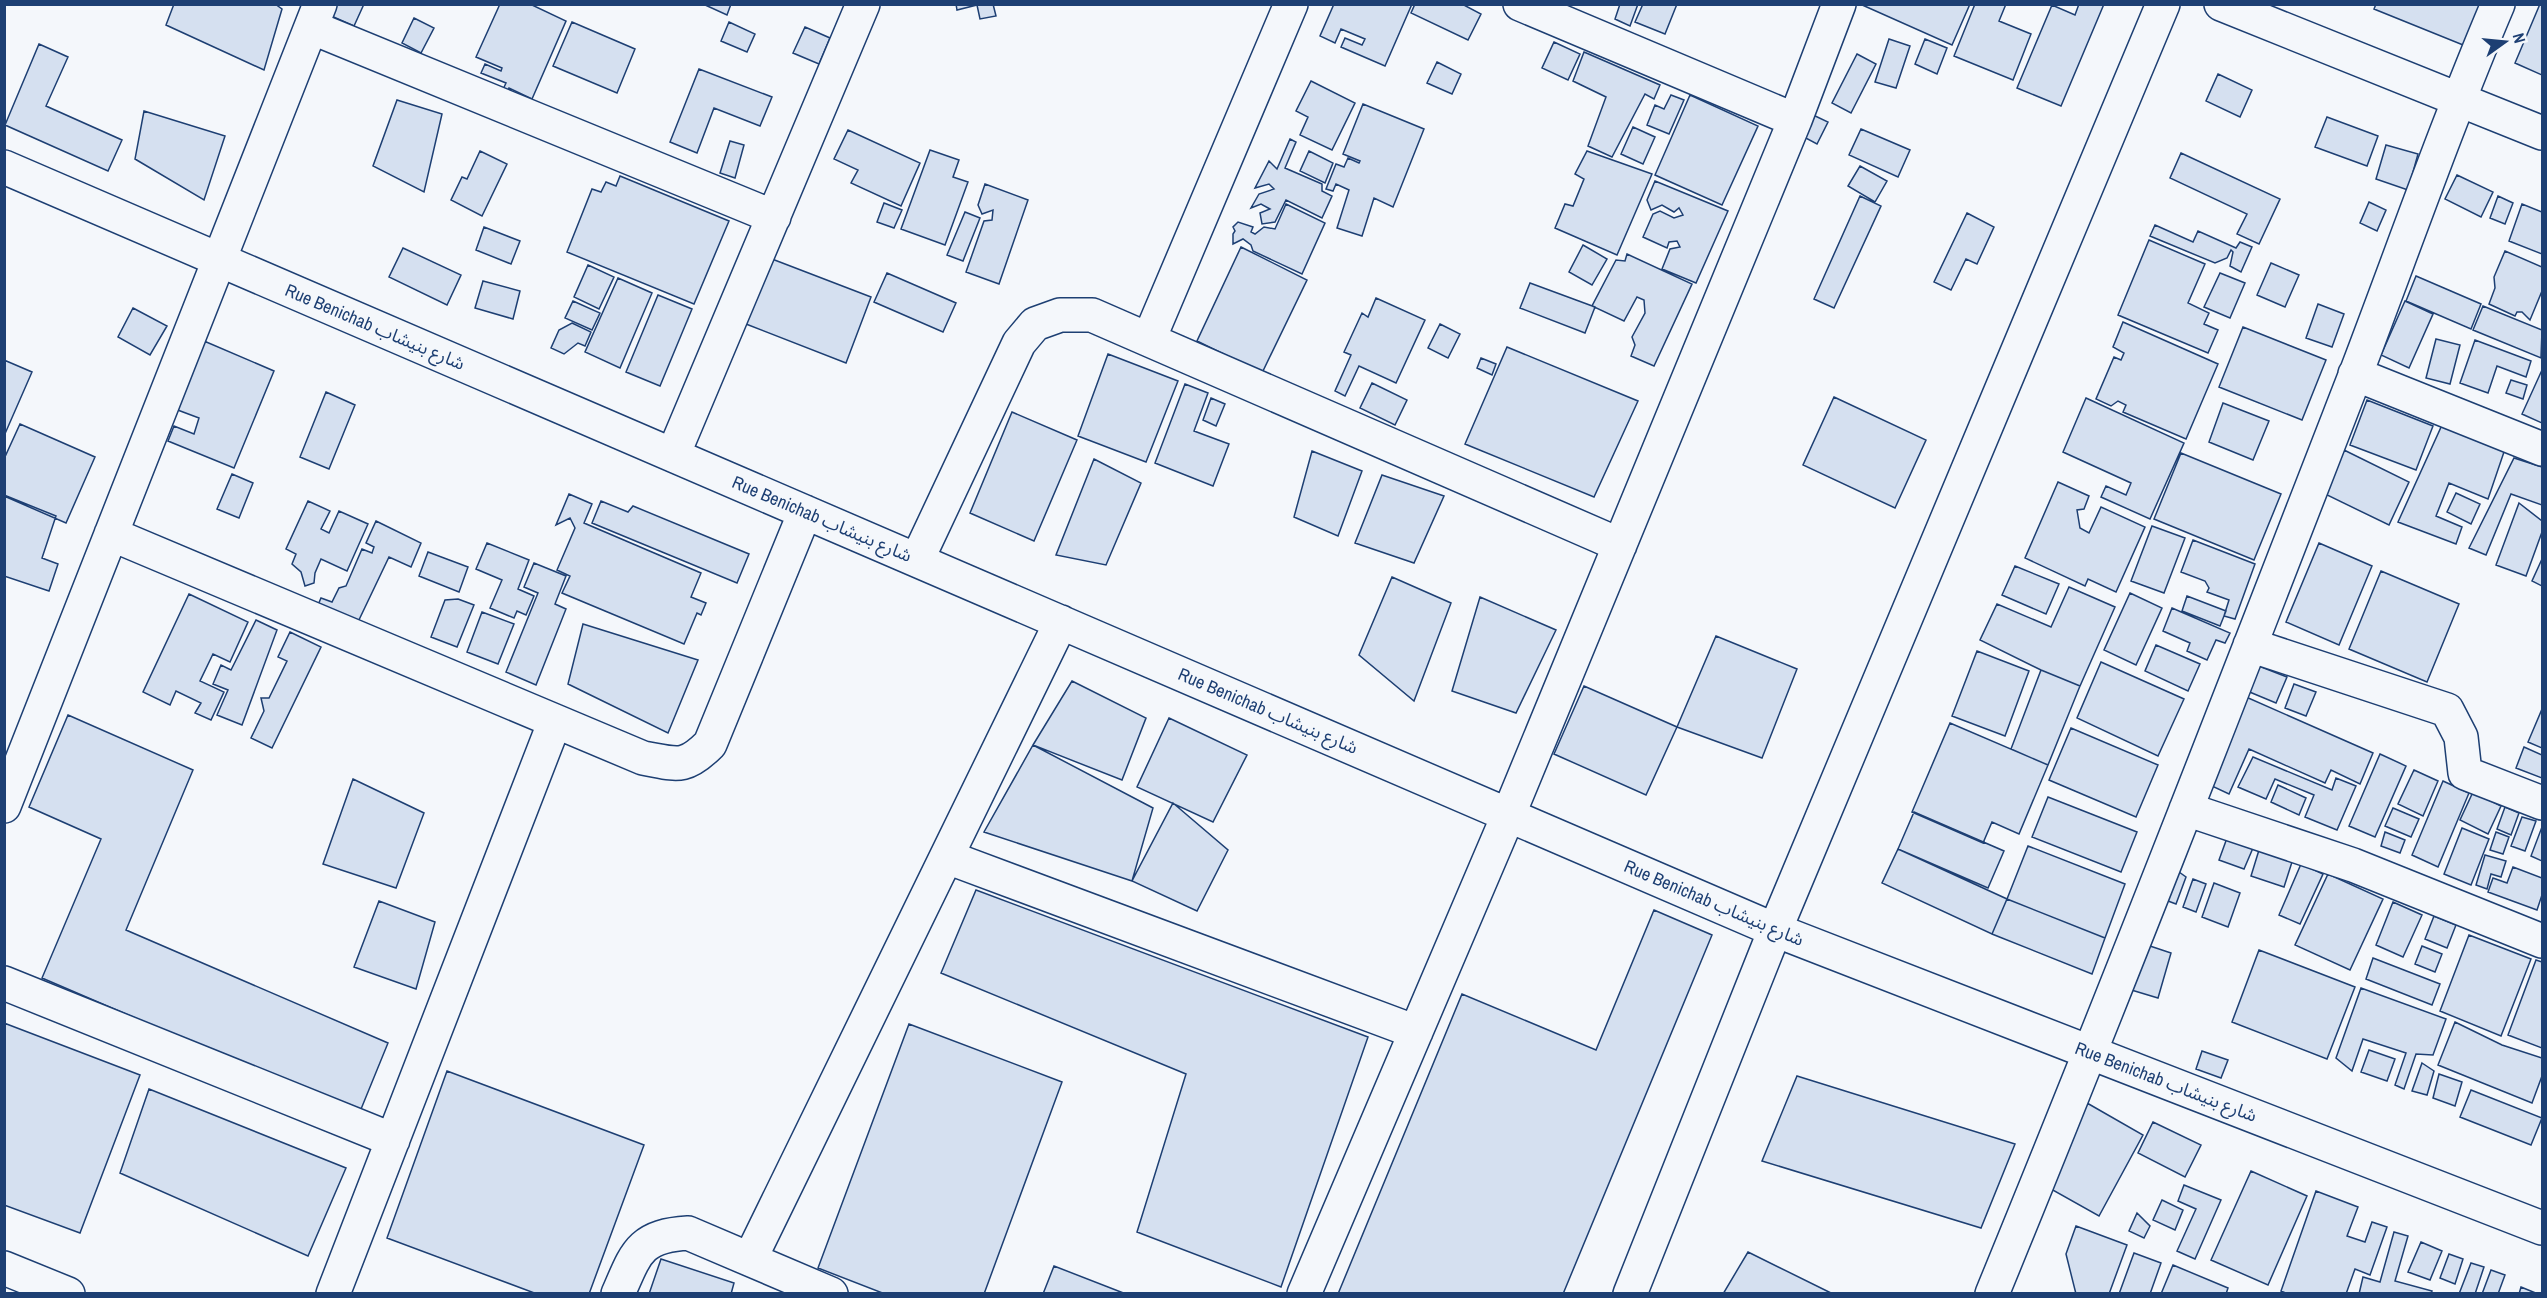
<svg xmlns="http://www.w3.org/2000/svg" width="2547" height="1298" font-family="'Archivo Narrow','Noto Sans Arabic',sans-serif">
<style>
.building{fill:#d5e0f0;stroke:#1d3f73;stroke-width:1.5}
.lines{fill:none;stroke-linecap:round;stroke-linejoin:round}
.minor-casing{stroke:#1d3f73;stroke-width:36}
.minor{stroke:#f4f7fb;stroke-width:33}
.labels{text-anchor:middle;stroke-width:4.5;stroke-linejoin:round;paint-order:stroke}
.street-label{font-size:18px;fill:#1d3f73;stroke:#f4f7fb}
</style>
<rect width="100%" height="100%" fill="#f4f7fb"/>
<path class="building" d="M 174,4 L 275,4 L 282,9 L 264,70 L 166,25 Z
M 333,4 L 364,4 L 354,26 L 329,15 Z
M 500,4 L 530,4 L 566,21 L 532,99 L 509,88 L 505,98 L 500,96 L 506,83 L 481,73 L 485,64 L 501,71 L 502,68 L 476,57 Z
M 703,4 L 731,4 L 727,15 Z
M 956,4 L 993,4 L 996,16 L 980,19 L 977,5 L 957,10 Z
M 1334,4 L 1412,4 L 1385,66 L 1341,47 L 1345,38 L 1362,45 L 1365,39 L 1341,29 L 1335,43 L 1320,36 Z
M 1415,4 L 1462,4 L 1481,14 L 1468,40 L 1411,13 Z
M 1620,4 L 1638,4 L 1630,26 L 1615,19 Z
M 1643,4 L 1677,4 L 1665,34 L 1635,22 Z
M 1860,4 L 1970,4 L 1952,45 Z
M 1975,4 L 2006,4 L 1999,21 L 2031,34 L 2013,80 L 1954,56 Z
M 2079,4 L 2104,4 L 2061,106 L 2017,88 L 2052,5 L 2075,15 Z
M 2376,4 L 2491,5 L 2473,49 L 2374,9 Z
M 2540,4 L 2542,4 L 2542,75 L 2515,63 Z
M 414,18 L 434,28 L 421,53 L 402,43 Z
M 572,22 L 635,49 L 617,93 L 553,66 Z
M 729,22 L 755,34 L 747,52 L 721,41 Z
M 805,27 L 830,38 L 819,64 L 793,53 Z
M 1889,39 L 1910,46 L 1896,88 L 1875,82 Z
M 1925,39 L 1947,48 L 1937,74 L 1915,64 Z
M 1554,42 L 1580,54 L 1568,80 L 1542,68 Z
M 39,44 L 68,57 L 46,106 L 122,140 L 108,171 L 5,125 Z
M 1584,52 L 1660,85 L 1654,99 L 1645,94 L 1612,157 L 1588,146 L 1606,97 L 1573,81 Z
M 1857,54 L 1876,64 L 1851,113 L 1832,103 Z
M 1437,62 L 1461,74 L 1452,94 L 1427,83 Z
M 699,69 L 772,97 L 760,126 L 714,108 L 697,153 L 670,142 Z
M 2218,74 L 2252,90 L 2240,117 L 2206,101 Z
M 1311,81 L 1355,103 L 1332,150 L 1300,135 L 1308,117 L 1296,111 Z
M 1671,95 L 1684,100 L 1669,134 L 1647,125 L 1655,105 L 1664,109 Z
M 1690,95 L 1758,126 L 1722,205 L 1655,175 Z
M 397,100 L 442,114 L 424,192 L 373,166 Z
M 1363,104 L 1424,129 L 1393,207 L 1374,198 L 1362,236 L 1337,228 L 1349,190 L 1336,184 L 1333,191 L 1326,189 L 1336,164 L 1344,167 L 1348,158 L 1359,163 L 1360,161 L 1343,154 Z
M 144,111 L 225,136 L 204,200 L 135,159 Z
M 1811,114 L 1828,122 L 1817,144 L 1800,135 Z
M 2327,117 L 2378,136 L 2367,166 L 2315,147 Z
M 1633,127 L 1655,137 L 1643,164 L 1621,154 Z
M 1861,129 L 1910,150 L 1898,177 L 1849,155 Z
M 848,130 L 920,163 L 901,206 L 851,183 L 858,170 L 834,159 Z
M 1290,139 L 1296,142 L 1285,168 L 1322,184 L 1322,191 L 1332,196 L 1322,218 L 1286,200 L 1275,222 L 1262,224 L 1260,213 L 1270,209 L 1261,204 L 1251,208 L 1259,194 L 1274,189 L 1269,184 L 1255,188 L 1269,161 L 1277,169 Z
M 730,141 L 744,145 L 735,178 L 720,173 Z
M 2386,145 L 2418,154 L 2408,190 L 2376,179 Z
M 930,150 L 959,160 L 953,177 L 968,182 L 945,245 L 901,229 Z
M 480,151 L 507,164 L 482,216 L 451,200 L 462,177 L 467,179 Z
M 1309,151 L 1333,163 L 1325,183 L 1300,171 Z
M 1587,151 L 1652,174 L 1617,255 L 1555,228 L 1565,204 L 1573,206 L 1584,179 L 1575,174 Z
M 2181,153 L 2280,199 L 2259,244 L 2237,234 L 2247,214 L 2170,178 Z
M 1860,166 L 1887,181 L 1875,202 L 1848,186 Z
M 2457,175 L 2493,192 L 2481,217 L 2445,199 Z
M 620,176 L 729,221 L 694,304 L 567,252 L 592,189 L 601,192 L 606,182 L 616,186 Z
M 1655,181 L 1728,211 L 1696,283 L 1662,269 L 1670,249 L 1680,247 L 1677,241 L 1669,242 L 1667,248 L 1643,237 L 1653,214 L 1660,211 L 1674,218 L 1683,215 L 1679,208 L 1674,212 L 1662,205 L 1651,210 L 1647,200 Z
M 985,184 L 1028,200 L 999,284 L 966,272 L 984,221 L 992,220 L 993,210 L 982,214 L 978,205 Z
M 1860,196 L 1881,206 L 1834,308 L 1814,299 Z
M 2498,196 L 2513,203 L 2505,224 L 2490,218 Z
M 2369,202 L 2386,210 L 2377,231 L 2360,223 Z
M 884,203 L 902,210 L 894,228 L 877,222 Z
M 1286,204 L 1325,223 L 1302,274 L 1253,251 L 1251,245 L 1243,239 L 1233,244 L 1233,234 L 1235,231 L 1233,227 L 1238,222 L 1253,227 L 1251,232 L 1255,234 L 1264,227 L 1275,229 Z
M 2522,204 L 2542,212 L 2542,254 L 2509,241 Z
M 965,212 L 980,218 L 963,261 L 947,255 Z
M 1967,213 L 1994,227 L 1977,264 L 1966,259 L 1951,290 L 1934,282 Z
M 2155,225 L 2193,242 L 2198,231 L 2236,248 L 2240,242 L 2252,247 L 2241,272 L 2230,266 L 2233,252 L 2231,250 L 2227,258 L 2215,263 L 2150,236 Z
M 484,227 L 520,241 L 511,264 L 476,250 Z
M 2149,240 L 2205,264 L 2188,303 L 2209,313 L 2204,324 L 2218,330 L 2208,353 L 2118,315 Z
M 1583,245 L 1607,259 L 1592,285 L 1569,272 Z
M 1241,247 L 1307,280 L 1262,373 L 1197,341 Z
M 403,248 L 461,275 L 447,305 L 389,277 Z
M 2505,251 L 2542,267 L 2542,291 L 2530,320 L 2522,312 L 2517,312 L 2515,316 L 2489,304 L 2495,288 L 2494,277 Z
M 1627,254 L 1692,284 L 1654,366 L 1631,356 L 1635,345 L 1632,337 L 1645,313 L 1644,300 L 1637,297 L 1624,321 L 1592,306 L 1616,260 L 1625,261 Z
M 772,259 L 871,297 L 846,363 L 746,324 Z
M 2271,263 L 2299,275 L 2285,307 L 2257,295 Z
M 588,265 L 614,277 L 599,309 L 574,297 Z
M 887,273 L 956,303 L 943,332 L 874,302 Z
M 2220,273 L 2245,283 L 2230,318 L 2204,307 Z
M 2416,276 L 2481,304 L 2471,329 L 2406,301 Z
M 618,278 L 652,293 L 620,368 L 585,352 Z
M 483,281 L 520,291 L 513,319 L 475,308 Z
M 1530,283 L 1595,307 L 1585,333 L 1520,308 Z
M 658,295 L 692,309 L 660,386 L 626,372 Z
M 1376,298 L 1425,320 L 1396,383 L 1359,366 L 1345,396 L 1335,391 L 1351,355 L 1344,352 L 1362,313 L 1368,317 Z
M 573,301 L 600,313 L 592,330 L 565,318 Z
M 2405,301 L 2433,314 L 2409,368 L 2381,355 Z
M 2318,304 L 2344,314 L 2332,347 L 2306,338 Z
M 2483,306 L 2542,330 L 2541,358 L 2473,330 Z
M 133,308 L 167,326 L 150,355 L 118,337 Z
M 2123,322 L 2218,364 L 2186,439 L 2123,412 L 2126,405 L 2118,401 L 2111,406 L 2096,399 L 2114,357 L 2121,360 L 2124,353 L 2113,347 Z
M 572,323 L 591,332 L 585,346 L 578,343 L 564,354 L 551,348 L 559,330 Z
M 1440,324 L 1460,334 L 1448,358 L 1428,348 Z
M 2243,327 L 2326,360 L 2302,420 L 2219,387 Z
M 2436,339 L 2460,345 L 2450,384 L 2426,378 Z
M 2475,340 L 2531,361 L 2526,377 L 2497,366 L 2488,393 L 2460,383 Z
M 204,341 L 274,371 L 234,468 L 168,441 L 174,426 L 194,434 L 199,418 L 175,409 Z
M 1507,347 L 1638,401 L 1594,497 L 1465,444 Z
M 1108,354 L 1178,381 L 1146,462 L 1078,436 Z
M 1481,358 L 1496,364 L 1492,375 L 1477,368 Z
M 4,360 L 32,372 L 4,436 Z
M 2542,370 L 2542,423 L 2522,414 Z
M 2511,380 L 2527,385 L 2523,399 L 2506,393 Z
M 1372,383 L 1407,400 L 1395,425 L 1360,408 Z
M 1185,384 L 1208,393 L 1194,431 L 1229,444 L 1213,486 L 1155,463 Z
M 326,392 L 355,405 L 329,469 L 300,457 Z
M 1834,397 L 1926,440 L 1895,508 L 1803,465 Z
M 1211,398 L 1225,404 L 1216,426 L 1203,420 Z
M 2086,398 L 2184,443 L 2150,519 L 2101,497 L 2106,486 L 2126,495 L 2131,483 L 2063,452 Z
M 2367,400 L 2433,426 L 2416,470 L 2350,445 Z
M 2223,403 L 2269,421 L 2253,460 L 2209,442 Z
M 1012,412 L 1077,440 L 1034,541 L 970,513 Z
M 20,424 L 95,457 L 66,523 L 4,496 L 4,459 Z
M 2442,425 L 2505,449 L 2488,499 L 2449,483 L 2436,516 L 2462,527 L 2456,544 L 2398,522 Z
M 2344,450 L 2409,482 L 2389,525 L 2323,493 Z
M 1312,451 L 1362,471 L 1338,536 L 1294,517 Z
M 2181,453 L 2281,494 L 2254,560 L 2154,519 Z
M 2514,458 L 2542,467 L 2542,505 L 2511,494 L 2486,555 L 2469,548 Z
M 1094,459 L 1141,483 L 1106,565 L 1056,555 Z
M 232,474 L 253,483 L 239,518 L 217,509 Z
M 1382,475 L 1444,496 L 1414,563 L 1355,543 Z
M 2058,482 L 2089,496 L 2084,509 L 2077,510 L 2080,528 L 2089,533 L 2101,507 L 2145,527 L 2116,592 L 2088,579 L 2085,586 L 2025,558 Z
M 2456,493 L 2480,504 L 2471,524 L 2447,512 Z
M 569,494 L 592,504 L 584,523 L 701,573 L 691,597 L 706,603 L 701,615 L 697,613 L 684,644 L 562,593 L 570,576 L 557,570 L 575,528 L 570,518 L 556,525 Z
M 4,495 L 56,516 L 42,558 L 58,564 L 49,591 L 4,576 Z
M 308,501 L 330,511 L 321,529 L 329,533 L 339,511 L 368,524 L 347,571 L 321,559 L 315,573 L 314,583 L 305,586 L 301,572 L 292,564 L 296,554 L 286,549 Z
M 601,501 L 628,512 L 633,506 L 749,554 L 737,583 L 592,523 Z
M 2519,503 L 2542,521 L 2542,532 L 2526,576 L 2496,565 Z
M 376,521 L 421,543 L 411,567 L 389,557 L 357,624 L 318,605 L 321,598 L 332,602 L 339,588 L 346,586 L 362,549 L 372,553 L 374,547 L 366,543 Z
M 2152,526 L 2185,538 L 2164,593 L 2131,581 Z
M 2193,540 L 2255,564 L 2235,619 L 2224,616 L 2229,600 L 2207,592 L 2209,588 L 2205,581 L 2181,572 Z
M 487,543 L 529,560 L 518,589 L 534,596 L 526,615 L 517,611 L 514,618 L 490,608 L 502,580 L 476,569 Z
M 2319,543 L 2372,566 L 2339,645 L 2286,622 Z
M 428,552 L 468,567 L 459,592 L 419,576 Z
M 2542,559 L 2542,586 L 2532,581 Z
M 534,563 L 566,576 L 555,604 L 566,609 L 536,685 L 506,672 L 538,593 L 524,587 Z
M 2015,566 L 2059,584 L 2046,614 L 2002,595 Z
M 2381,571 L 2459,604 L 2427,682 L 2349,649 Z
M 1392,577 L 1451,603 L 1414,701 L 1359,655 Z
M 2069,587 L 2115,607 L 2080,686 L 2041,670 L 1980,640 L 1997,604 L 2051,627 Z
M 2130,593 L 2162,608 L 2136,665 L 2104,650 Z
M 189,594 L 248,622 L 230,662 L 213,654 L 200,681 L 224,692 L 211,720 L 195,713 L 201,703 L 176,691 L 170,705 L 143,692 Z
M 2187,596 L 2226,611 L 2220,626 L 2182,611 Z
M 1480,597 L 1556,630 L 1516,713 L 1452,691 Z
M 458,599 L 474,605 L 457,647 L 431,637 L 445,600 Z
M 2172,608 L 2230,633 L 2225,643 L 2216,640 L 2207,660 L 2187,651 L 2190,643 L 2163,631 Z
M 482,612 L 514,624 L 498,664 L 467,652 Z
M 256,620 L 277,630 L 242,725 L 217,715 L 228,690 L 213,684 L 221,665 L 231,670 Z
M 583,624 L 698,660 L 668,733 L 568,684 Z
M 290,632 L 321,647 L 272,748 L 251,738 L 264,711 L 261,698 L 269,698 L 287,661 L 278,657 Z
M 1716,636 L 1797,669 L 1762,758 L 1677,727 Z
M 2156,645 L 2200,664 L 2188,691 L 2145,671 Z
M 1977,651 L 2029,671 L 2005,736 L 1952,716 Z
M 2101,662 L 2184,699 L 2158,756 L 2077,718 Z
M 2251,663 L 2287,677 L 2276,703 L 2240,688 Z
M 2041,670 L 2080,686 L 2048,765 L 2011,749 Z
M 1072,681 L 1146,718 L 1122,780 L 1033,745 Z
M 2294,684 L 2316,692 L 2306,716 L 2285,708 Z
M 1584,686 L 1677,727 L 1646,795 L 1554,754 Z
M 2237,693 L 2373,753 L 2360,784 L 2331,770 L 2325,783 L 2249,749 L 2229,794 L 2199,780 Z
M 2542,709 L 2542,748 L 2528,742 Z
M 68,715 L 193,770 L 126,930 L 388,1043 L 359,1114 L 42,978 L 101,839 L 29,807 Z
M 1169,718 L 1247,755 L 1213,822 L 1137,787 Z
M 1950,723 L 2048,765 L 2019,834 L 1992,822 L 1983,843 L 1912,812 Z
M 2071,728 L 2158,765 L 2136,817 L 2049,780 Z
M 1033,745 L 1153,808 L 1132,881 L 984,832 Z
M 2524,747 L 2542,755 L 2542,778 L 2516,768 Z
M 2380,754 L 2406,766 L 2375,837 L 2349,826 Z
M 2253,757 L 2332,790 L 2336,778 L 2356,786 L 2337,830 L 2305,817 L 2314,795 L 2275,779 L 2266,799 L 2238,787 Z
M 2414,770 L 2438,781 L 2423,816 L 2398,804 Z
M 353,779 L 424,813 L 396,888 L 323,864 Z
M 2443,781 L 2469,793 L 2438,867 L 2412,855 Z
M 2278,785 L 2306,798 L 2299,815 L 2271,802 Z
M 2473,792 L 2501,806 L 2488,834 L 2460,820 Z
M 2048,797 L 2137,832 L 2121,872 L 2032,837 Z
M 1173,803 L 1228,850 L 1197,911 L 1132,881 Z
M 2505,807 L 2519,813 L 2511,835 L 2497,829 Z
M 2393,808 L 2419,819 L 2411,837 L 2385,826 Z
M 1914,812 L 2004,851 L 1988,888 L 1898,849 Z
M 2522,817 L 2536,821 L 2525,851 L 2511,846 Z
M 2542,827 L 2542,861 L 2531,856 Z
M 2462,828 L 2489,839 L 2471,885 L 2444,874 Z
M 2385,832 L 2405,840 L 2400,853 L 2381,846 Z
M 2496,832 L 2509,837 L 2503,854 L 2490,850 Z
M 2227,838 L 2253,848 L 2244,869 L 2219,860 Z
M 2028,846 L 2125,884 L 2105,938 L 2007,899 Z
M 1898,849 L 2007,899 L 1992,934 L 1882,883 Z
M 2259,850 L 2292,862 L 2284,887 L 2251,876 Z
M 2485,855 L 2506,861 L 2501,877 L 2491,874 L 2487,889 L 2476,885 Z
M 2301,864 L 2323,874 L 2300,924 L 2279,915 Z
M 2172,867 L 2186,877 L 2176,904 L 2160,898 Z
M 2513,867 L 2542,878 L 2542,895 L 2537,910 L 2488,892 L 2493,878 L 2507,883 Z
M 2328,874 L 2383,899 L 2350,970 L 2295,945 Z
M 2193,879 L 2206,884 L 2196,912 L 2183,907 Z
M 2214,883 L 2240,893 L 2228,927 L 2202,917 Z
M 976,890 L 1368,1037 L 1281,1287 L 1137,1232 L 1186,1074 L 941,973 Z
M 2007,899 L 2105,938 L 2092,974 L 1992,934 Z
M 379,901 L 435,922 L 416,989 L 354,967 Z
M 2393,902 L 2422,915 L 2403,957 L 2376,945 Z
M 1654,910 L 1712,935 L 1563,1294 L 1338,1294 L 1462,994 L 1596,1050 Z
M 2434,916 L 2456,925 L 2447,948 L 2425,939 Z
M 2469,935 L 2531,959 L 2501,1036 L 2440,1011 Z
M 2141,943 L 2171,953 L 2158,998 L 2128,989 Z
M 2422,946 L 2442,954 L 2435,972 L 2415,964 Z
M 2259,950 L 2355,987 L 2327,1059 L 2232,1022 Z
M 2373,958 L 2440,984 L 2432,1005 L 2366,979 Z
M 2536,960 L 2542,962 L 2542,1048 L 2508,1035 Z
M 2361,988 L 2446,1019 L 2433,1055 L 2416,1054 L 2404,1089 L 2395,1085 L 2406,1053 L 2363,1039 L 2352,1071 L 2336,1058 Z
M 2455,1022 L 2502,1045 L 2542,1058 L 2542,1076 L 2532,1103 L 2438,1065 Z
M 4,1023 L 140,1075 L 80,1233 L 4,1205 Z
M 909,1024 L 1062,1082 L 984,1294 L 885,1294 L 818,1268 Z
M 2369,1050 L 2395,1059 L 2387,1081 L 2361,1072 Z
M 2202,1051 L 2228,1060 L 2221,1078 L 2196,1069 Z
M 2422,1063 L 2434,1071 L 2427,1095 L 2412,1091 Z
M 447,1071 L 644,1145 L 589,1294 L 537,1294 L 387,1238 Z
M 2439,1074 L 2462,1082 L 2455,1106 L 2433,1098 Z
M 1797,1076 L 2015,1144 L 1981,1228 L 1762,1161 Z
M 149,1089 L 346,1168 L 308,1256 L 120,1173 Z
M 2471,1090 L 2542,1118 L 2531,1145 L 2460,1117 Z
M 2087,1103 L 2143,1135 L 2099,1216 L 2042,1184 Z
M 2153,1122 L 2201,1145 L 2185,1177 L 2138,1153 Z
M 2251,1171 L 2307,1196 L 2268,1285 L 2211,1260 Z
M 2184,1185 L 2221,1200 L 2195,1259 L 2177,1251 L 2196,1209 L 2178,1201 Z
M 2316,1191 L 2358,1207 L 2347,1236 L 2365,1242 L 2372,1222 L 2387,1227 L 2370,1275 L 2355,1269 L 2346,1294 L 2288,1294 L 2281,1291 Z
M 2162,1200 L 2183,1210 L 2175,1230 L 2153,1220 Z
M 2137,1213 L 2150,1226 L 2144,1238 L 2129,1231 Z
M 2076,1226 L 2127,1245 L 2109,1294 L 2076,1294 L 2066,1254 Z
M 2394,1232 L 2408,1236 L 2395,1281 L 2432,1291 L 2431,1294 L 2359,1294 L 2363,1277 L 2380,1282 Z
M 2421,1242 L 2442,1251 L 2430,1280 L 2408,1272 Z
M 1748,1252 L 1833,1294 L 1723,1294 Z
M 2134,1253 L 2161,1263 L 2150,1294 L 2119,1294 Z
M 2449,1254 L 2463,1259 L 2455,1284 L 2440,1278 Z
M 661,1259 L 734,1283 L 731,1294 L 649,1294 Z
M 2471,1263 L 2484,1267 L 2475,1294 L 2459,1294 Z
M 2173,1265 L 2228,1288 L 2226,1294 L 2161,1294 Z
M 1054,1266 L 1126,1294 L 1043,1294 Z
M 2491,1270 L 2505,1275 L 2498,1294 L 2482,1294 Z
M 2521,1287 L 2538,1294 L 2519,1294 Z"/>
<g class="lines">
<g class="minor-casing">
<path id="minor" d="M 1520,4 L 1795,120
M 2221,4 L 2542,133
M 311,27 L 774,217
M 4,167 L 1775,930 L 2542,1228
M 1149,339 L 1291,4
M 2355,374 L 2542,449
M 673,455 L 863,4
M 111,534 L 643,758 C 677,764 684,770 710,744 L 805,512
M 917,560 L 1019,343 L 1035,324 L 1060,315 L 1092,315 L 1620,545
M 2250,645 L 2447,710 L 2461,737 L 2465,773 L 2542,803
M 4,806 L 320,4
M 2186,809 L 2353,865 L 2542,941
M 947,857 L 1416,1032
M 4,983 L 393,1140
M 750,1259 L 1061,622
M 4,1268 L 68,1294
M 333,1294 L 555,721
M 618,1294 C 636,1253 639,1236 688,1233 L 831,1294
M 1304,1294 L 1508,816 L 1795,120 L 1839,4
M 1630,1294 L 1775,930 L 2163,4
M 1992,1294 C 2118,987 2238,677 2358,368 C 2404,247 2447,124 2498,4"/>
</g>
<use href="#minor" class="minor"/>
</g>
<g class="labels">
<g class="street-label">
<text transform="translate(375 327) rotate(23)" y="6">Rue Benichab شارع بنيشاب</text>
<text transform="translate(822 519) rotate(23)" y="6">Rue Benichab شارع بنيشاب</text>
<text transform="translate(1268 711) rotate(23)" y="6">Rue Benichab شارع بنيشاب</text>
<text transform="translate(1714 903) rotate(23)" y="6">Rue Benichab شارع بنيشاب</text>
<text transform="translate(2166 1082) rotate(21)" y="6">Rue Benichab شارع بنيشاب</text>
</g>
</g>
<rect width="2547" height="1298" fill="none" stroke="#1d3f73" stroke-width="12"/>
<g transform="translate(2505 42) rotate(75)" stroke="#f4f7fb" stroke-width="4.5" paint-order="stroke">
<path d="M0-4.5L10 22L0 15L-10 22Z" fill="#1d3f73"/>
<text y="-9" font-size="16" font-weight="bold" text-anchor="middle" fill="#1d3f73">N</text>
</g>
</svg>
